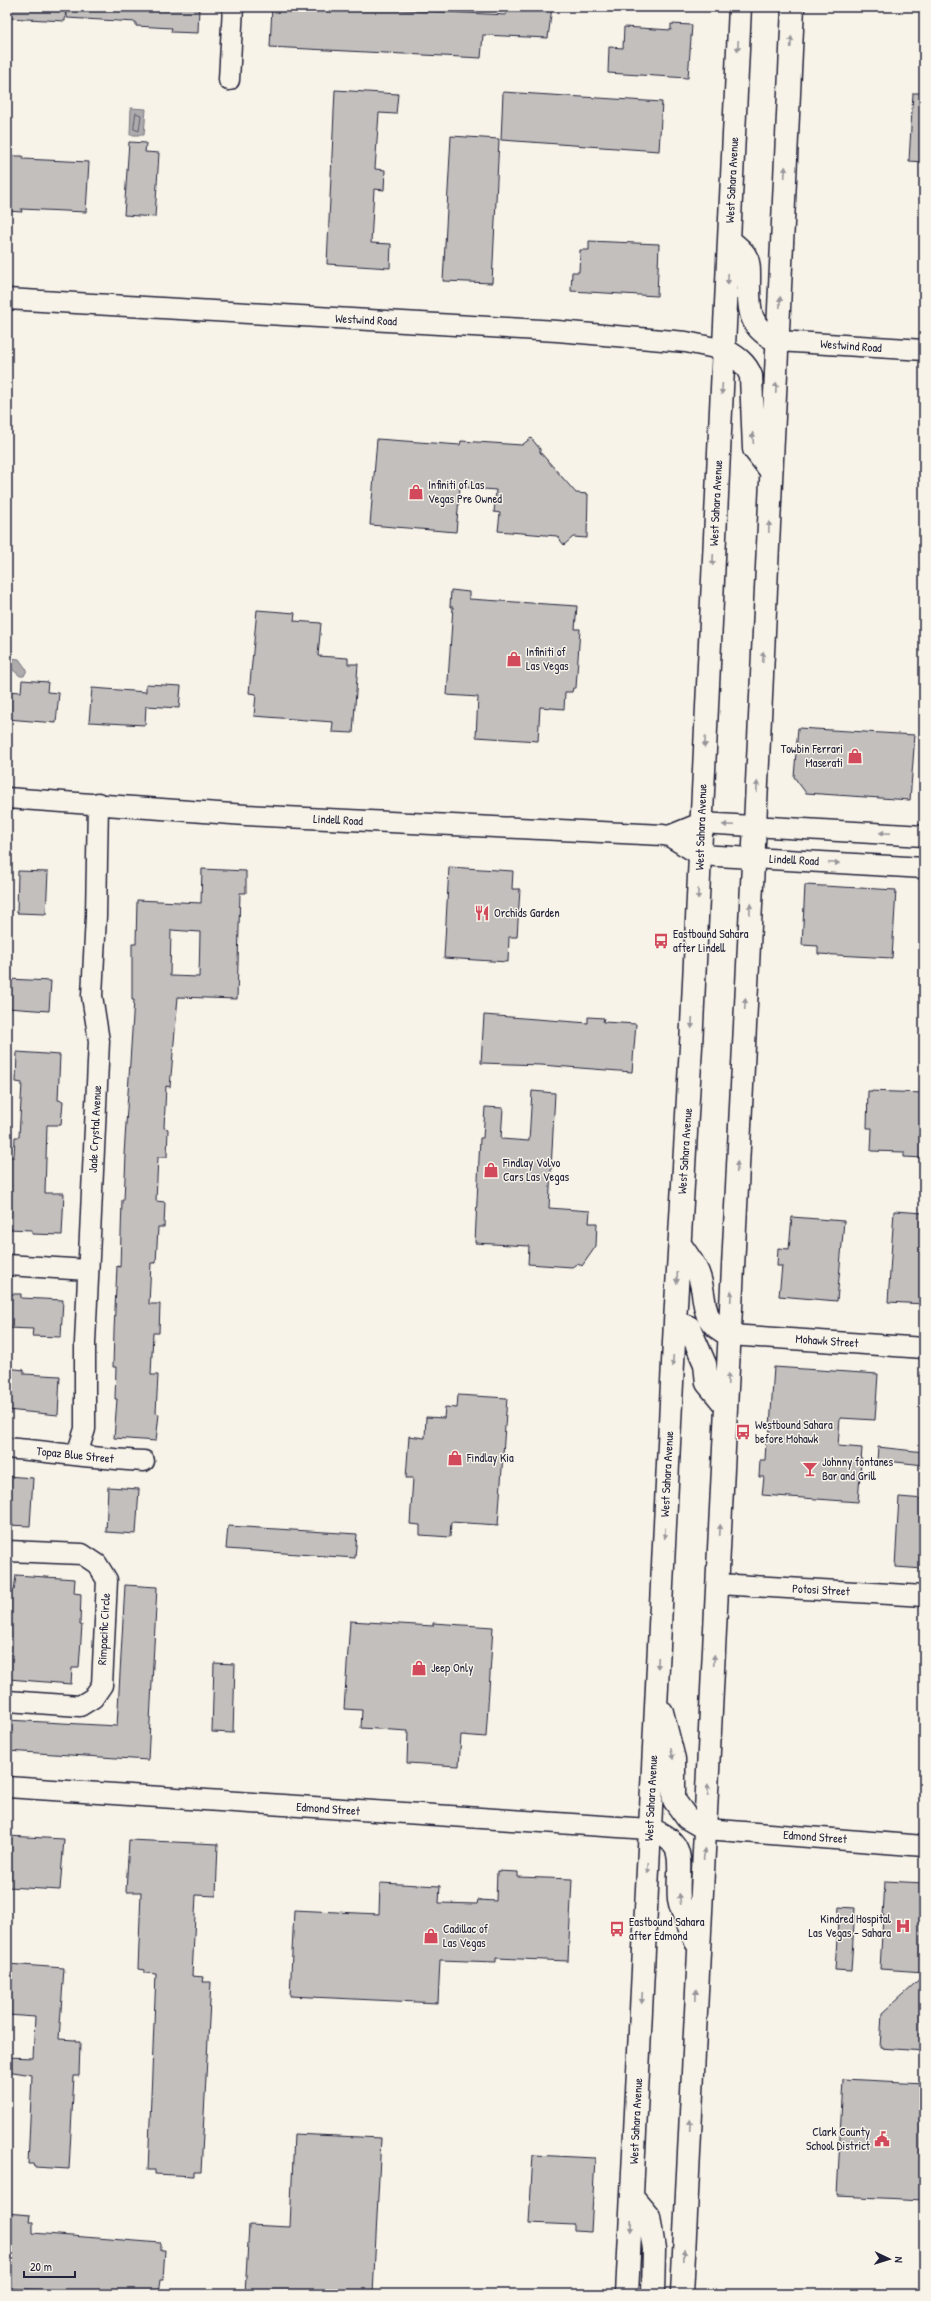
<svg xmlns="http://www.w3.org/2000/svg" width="931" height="2301" font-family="'Patrick Hand',sans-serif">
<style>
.water{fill:#aeabad;stroke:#76747f}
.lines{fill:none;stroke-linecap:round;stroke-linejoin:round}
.shore{stroke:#5a5969;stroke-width:1}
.building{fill:#c2bfbd;stroke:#22223b;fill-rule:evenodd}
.minor-casing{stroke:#22223b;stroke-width:23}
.major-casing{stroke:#22223b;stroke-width:25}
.minor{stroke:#f7f3e8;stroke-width:20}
.major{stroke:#f7f3e8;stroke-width:22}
.oneway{fill:#97959a}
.labels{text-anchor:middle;stroke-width:3;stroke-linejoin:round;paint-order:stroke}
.street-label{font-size:12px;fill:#22223b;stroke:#f7f3e8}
.poi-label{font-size:12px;fill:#22223b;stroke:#f7f3e8;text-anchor:start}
</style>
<rect width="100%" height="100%" fill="#f7f3e8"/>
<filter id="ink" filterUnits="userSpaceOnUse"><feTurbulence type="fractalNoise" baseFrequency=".025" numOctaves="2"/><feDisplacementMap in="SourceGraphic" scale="8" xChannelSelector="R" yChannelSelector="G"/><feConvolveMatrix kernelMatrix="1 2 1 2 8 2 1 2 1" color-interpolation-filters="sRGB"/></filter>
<g filter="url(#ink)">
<path class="water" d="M 131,108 L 146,109 L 144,135 L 130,135 Z
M 10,658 L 19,659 L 27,670 L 24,676 L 20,676 L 13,670 L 7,669 L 7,660 Z"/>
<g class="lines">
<path class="shore" d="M 136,113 L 141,115 L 139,131 L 134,129 Z"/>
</g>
<path class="building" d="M 7,7 L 66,7 L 65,21 L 7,18 Z
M 67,7 L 199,7 L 198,33 L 171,32 L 172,28 L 136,26 L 136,22 L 67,18 Z
M 272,7 L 347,7 L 506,15 L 506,7 L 552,7 L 548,38 L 483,35 L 481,58 L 270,47 Z
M 671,24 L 692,25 L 688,78 L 608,73 L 609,47 L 623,48 L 624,27 L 671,30 Z
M 335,90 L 398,94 L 396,114 L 379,113 L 375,169 L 385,170 L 384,190 L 374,189 L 371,243 L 391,244 L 390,268 L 327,264 Z
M 503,92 L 662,102 L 659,151 L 501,140 Z
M 913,93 L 924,93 L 924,162 L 909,161 Z
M 451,136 L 499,139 L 492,283 L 443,281 Z
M 129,142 L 146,143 L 145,152 L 159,153 L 155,217 L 124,215 Z
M 7,156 L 23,156 L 23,159 L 89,162 L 86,212 L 21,209 L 22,212 L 7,211 Z
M 589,241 L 659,244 L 657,296 L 571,291 L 572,272 L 579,272 L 580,250 L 589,250 Z
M 531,438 L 540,449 L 540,452 L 576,493 L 588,494 L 587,538 L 573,537 L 564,545 L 557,536 L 498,531 L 500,513 L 494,512 L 496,490 L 460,487 L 456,532 L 370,525 L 377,439 L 460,445 L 461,441 L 522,445 Z
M 451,590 L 469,592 L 469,599 L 577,606 L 575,629 L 580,629 L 576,688 L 573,688 L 572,692 L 565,692 L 564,709 L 540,707 L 538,741 L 476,737 L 478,697 L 447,695 L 453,607 L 450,607 Z
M 257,610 L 295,613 L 294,621 L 321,623 L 318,656 L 348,658 L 348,664 L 358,664 L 353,733 L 332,732 L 333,722 L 254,716 L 256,694 L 249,693 Z
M 22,680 L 48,682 L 47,692 L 59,693 L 56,723 L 7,719 L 7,691 L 21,692 Z
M 146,684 L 181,686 L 179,708 L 146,706 L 145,725 L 89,722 L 92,688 L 146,692 Z
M 798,728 L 915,735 L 910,800 L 806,793 L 794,777 Z
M 449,867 L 513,871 L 512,889 L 520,889 L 517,937 L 509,937 L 508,962 L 444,958 Z
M 202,869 L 246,871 L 246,893 L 240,893 L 237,999 L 178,997 L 170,1087 L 166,1086 L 164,1128 L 168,1129 L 167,1157 L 158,1157 L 156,1201 L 165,1202 L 164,1227 L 158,1227 L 156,1263 L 151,1263 L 149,1304 L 160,1304 L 159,1333 L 153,1333 L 151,1375 L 158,1375 L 156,1413 L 159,1414 L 156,1441 L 114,1438 L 117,1399 L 115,1399 L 116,1367 L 113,1367 L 114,1331 L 117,1266 L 120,1267 L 122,1200 L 124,1200 L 126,1155 L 124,1155 L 134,1000 L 132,1000 L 132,944 L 136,944 L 137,900 L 201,903 ZM 171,930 L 200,932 L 199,977 L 170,976 Z
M 18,871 L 48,872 L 46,914 L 17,913 Z
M 805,885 L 896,890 L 892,958 L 818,954 L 818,946 L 802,945 Z
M 7,979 L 51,981 L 49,1011 L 7,1008 Z
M 484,1015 L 588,1023 L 588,1017 L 604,1018 L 603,1022 L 636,1024 L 632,1072 L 541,1065 L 481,1063 Z
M 17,1052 L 60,1055 L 58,1100 L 63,1101 L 61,1125 L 47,1125 L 45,1193 L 64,1193 L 62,1235 L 32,1234 L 32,1230 L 7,1229 L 8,1157 L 14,1157 L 15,1137 L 19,1137 L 22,1083 L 16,1082 Z
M 532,1091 L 555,1093 L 549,1208 L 590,1211 L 589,1223 L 597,1223 L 596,1246 L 582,1266 L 578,1263 L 572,1267 L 528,1264 L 529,1246 L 475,1243 L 480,1138 L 483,1138 L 485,1107 L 503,1108 L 501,1139 L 529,1141 Z
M 868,1091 L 924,1093 L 924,1158 L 904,1157 L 904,1152 L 871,1151 L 872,1128 L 867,1128 Z
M 894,1211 L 924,1213 L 924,1304 L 888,1302 Z
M 792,1217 L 844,1221 L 837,1301 L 779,1296 L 782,1266 L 777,1266 L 778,1248 L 789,1249 Z
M 7,1294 L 21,1294 L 21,1298 L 63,1300 L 61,1337 L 32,1336 L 33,1329 L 7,1328 Z
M 774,1367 L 878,1374 L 875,1420 L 840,1418 L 838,1446 L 862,1448 L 858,1502 L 762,1495 L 764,1477 L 759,1477 L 760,1460 L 765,1460 L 766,1442 L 769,1442 Z
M 7,1368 L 24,1370 L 24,1374 L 60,1376 L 58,1415 L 7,1410 Z
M 458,1395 L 507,1398 L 498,1525 L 451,1522 L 450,1537 L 420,1535 L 420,1525 L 410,1524 L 413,1478 L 406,1478 L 409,1436 L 425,1438 L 426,1417 L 444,1418 L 445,1407 L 457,1408 Z
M 878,1447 L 924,1452 L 924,1465 L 877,1460 Z
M 7,1476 L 33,1478 L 30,1526 L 7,1525 Z
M 108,1487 L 139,1489 L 136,1534 L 106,1532 Z
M 899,1497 L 924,1499 L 924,1569 L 895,1567 Z
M 228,1526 L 357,1534 L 355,1558 L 226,1549 Z
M 16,1575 L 75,1579 L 74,1593 L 81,1594 L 80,1625 L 82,1625 L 79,1668 L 72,1668 L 71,1684 L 8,1679 L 10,1664 L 7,1663 L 8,1590 L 14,1590 Z
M 125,1585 L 157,1587 L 148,1760 L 7,1751 L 7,1720 L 117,1726 Z
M 350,1621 L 433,1626 L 433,1623 L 493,1627 L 486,1737 L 461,1735 L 459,1766 L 407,1763 L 408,1731 L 361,1728 L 362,1710 L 344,1709 Z
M 214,1663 L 235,1664 L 233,1733 L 212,1732 Z
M 7,1836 L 64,1839 L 60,1890 L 7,1887 Z
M 129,1840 L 218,1844 L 216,1896 L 196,1895 L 192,1976 L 204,1977 L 203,1982 L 211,1982 L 201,2172 L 194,2172 L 194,2176 L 155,2174 L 155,2170 L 148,2170 L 156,1974 L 145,1973 L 145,1970 L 138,1969 L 141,1892 L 126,1892 Z
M 497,1871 L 518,1872 L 518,1877 L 572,1879 L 568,1961 L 496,1958 L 496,1962 L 440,1960 L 438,2003 L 290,1996 L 294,1910 L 379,1914 L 380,1883 L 440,1886 L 439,1903 L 477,1904 L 478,1900 L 496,1901 Z
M 885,1881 L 924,1883 L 924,1972 L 880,1969 Z
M 839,1907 L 855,1908 L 851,1971 L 835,1970 Z
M 7,1964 L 64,1968 L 59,2039 L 75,2040 L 75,2042 L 80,2042 L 79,2076 L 74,2076 L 69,2169 L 34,2167 L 33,2164 L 28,2164 L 32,2075 L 7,2071 L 7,2057 L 33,2058 L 35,2017 L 7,2015 Z
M 924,1975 L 924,2051 L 880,2048 L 882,2013 Z
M 843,2079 L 924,2083 L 924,2200 L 837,2196 Z
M 294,2134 L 381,2138 L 373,2294 L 245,2294 L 249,2225 L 290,2227 Z
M 533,2155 L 595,2158 L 591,2232 L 574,2231 L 574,2225 L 529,2223 Z
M 7,2213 L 30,2215 L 29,2222 L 33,2222 L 33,2233 L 161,2243 L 161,2250 L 165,2250 L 163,2280 L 160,2280 L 158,2294 L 106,2294 L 7,2288 Z"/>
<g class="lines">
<g class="minor-casing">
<path id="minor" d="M 229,80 L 233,7
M 7,299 L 557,331 L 686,342 L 725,350
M 778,341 L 924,350
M 7,798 L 246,815 L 663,835 L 669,836 L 701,823 L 924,836
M 669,836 L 700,855 L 924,868
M 7,1265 L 88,1270
M 730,1335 L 924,1348
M 7,1448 C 53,1452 98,1459 144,1461
M 77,1454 L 85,1429 L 85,1343 L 99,1041 L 92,996 L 96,916 L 98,803
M 7,1551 L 82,1554 L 97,1564 L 107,1580 L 102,1685 L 93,1698 L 80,1706 L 7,1701
M 718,1584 L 924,1596
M 7,1787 L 649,1829
M 706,1829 L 924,1846"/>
</g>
<g class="major-casing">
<path id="major" d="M 729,240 C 734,244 741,249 745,255 C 749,261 749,268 749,276 C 749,306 746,328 778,341
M 725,350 C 737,357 746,363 751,376 L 754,449 L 771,471
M 680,1244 C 686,1254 696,1265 699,1276 C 708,1302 698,1321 730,1335
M 675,1322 L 689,1327 L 705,1364 L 707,1383 L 726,1406
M 662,1712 L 674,1759 L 674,1800 L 687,1818 L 706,1829
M 649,1829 C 691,1843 676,1865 679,1899 C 681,1913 691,1929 696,1942
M 632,2196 L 649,2216 L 654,2249 L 653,2294
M 627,2294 L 675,1322 L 691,1046 L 740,7
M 682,2294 L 756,804 L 793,7"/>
</g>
<use href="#minor" class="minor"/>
<use href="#major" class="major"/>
</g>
<defs><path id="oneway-solid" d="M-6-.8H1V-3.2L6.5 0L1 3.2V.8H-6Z"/></defs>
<g class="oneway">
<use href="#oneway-solid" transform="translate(791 42) rotate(-87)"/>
<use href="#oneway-solid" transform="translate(738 46) rotate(93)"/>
<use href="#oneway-solid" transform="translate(785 172) rotate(-87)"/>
<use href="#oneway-solid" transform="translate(728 279) rotate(92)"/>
<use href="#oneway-solid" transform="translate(780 302) rotate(-88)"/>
<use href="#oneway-solid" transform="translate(776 388) rotate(-87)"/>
<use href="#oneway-solid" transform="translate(722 389) rotate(94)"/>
<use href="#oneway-solid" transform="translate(753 438) rotate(-94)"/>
<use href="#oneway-solid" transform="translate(769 527) rotate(-88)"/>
<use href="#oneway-solid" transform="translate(713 560) rotate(93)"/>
<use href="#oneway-solid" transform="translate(763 657) rotate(-87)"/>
<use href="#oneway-solid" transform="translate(705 742) rotate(93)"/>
<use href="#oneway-solid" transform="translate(757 787) rotate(-87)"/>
<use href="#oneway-solid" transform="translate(728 825) rotate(-177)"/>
<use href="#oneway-solid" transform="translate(885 833) rotate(-177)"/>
<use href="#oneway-solid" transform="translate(834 863) rotate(3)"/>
<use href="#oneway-solid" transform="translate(698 894) rotate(92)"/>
<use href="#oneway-solid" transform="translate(750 909) rotate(-87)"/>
<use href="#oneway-solid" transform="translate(745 1004) rotate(-87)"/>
<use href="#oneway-solid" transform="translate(692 1023) rotate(93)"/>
<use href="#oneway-solid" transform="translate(737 1167) rotate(-87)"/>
<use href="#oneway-solid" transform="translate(677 1278) rotate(94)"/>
<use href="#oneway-solid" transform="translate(731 1296) rotate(-87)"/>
<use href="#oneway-solid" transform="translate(673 1361) rotate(93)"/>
<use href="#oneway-solid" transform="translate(728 1379) rotate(-87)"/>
<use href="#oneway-solid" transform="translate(720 1530) rotate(-87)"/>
<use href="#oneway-solid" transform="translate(665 1533) rotate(93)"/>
<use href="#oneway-solid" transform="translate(714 1660) rotate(-87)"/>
<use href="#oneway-solid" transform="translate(658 1663) rotate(93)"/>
<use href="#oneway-solid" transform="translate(672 1754) rotate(78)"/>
<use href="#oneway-solid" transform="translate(708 1790) rotate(-87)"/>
<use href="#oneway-solid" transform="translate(704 1854) rotate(-86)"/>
<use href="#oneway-solid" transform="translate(648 1868) rotate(93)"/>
<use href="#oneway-solid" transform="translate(680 1899) rotate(-98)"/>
<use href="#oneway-solid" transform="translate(696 1995) rotate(-88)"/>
<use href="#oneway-solid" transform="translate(642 1998) rotate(93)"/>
<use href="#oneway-solid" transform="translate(690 2125) rotate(-87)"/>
<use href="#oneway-solid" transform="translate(631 2226) rotate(93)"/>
<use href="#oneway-solid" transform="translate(684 2255) rotate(-88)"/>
</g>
</g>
<defs>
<g id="shop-bare" transform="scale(1.2)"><path d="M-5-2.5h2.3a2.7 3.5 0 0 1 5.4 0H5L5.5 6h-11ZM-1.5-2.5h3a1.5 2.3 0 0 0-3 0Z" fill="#d1495b" stroke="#f7f3e8" stroke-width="2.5" paint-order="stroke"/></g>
<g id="restaurant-bare" transform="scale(1.2)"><path d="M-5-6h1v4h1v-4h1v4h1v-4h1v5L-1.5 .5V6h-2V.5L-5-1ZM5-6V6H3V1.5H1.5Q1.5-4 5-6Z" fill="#d1495b" stroke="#f7f3e8" stroke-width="2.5" paint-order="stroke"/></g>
<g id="bus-bare" transform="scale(1.2)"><path d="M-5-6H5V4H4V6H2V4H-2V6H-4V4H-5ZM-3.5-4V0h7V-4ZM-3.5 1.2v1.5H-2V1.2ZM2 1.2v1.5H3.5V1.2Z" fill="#d1495b" stroke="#f7f3e8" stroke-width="2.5" paint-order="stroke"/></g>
<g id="bar-bare" transform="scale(1.2)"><path d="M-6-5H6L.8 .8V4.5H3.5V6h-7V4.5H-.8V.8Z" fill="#d1495b" stroke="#f7f3e8" stroke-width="2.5" paint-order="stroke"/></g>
<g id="hospital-bare" transform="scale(1.2)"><path d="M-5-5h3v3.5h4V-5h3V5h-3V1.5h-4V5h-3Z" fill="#d1495b" stroke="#f7f3e8" stroke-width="2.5" paint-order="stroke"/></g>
<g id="civic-bare" transform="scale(1.2)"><path d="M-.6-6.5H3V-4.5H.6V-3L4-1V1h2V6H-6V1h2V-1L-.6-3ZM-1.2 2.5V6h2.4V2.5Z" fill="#d1495b" stroke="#f7f3e8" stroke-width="2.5" paint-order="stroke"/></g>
</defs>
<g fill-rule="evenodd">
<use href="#shop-bare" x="416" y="492"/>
<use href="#shop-bare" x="514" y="659"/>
<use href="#shop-bare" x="855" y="756"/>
<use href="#restaurant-bare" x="482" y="913"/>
<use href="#bus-bare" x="661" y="941"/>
<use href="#shop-bare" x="491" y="1170"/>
<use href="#bus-bare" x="743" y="1432"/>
<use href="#shop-bare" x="455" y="1458"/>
<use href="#bar-bare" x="810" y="1469"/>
<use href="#shop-bare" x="419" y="1668"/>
<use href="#hospital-bare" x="903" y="1926"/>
<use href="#bus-bare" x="617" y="1929"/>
<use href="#shop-bare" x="431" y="1936"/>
<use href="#civic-bare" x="882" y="2139"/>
</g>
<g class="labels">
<g class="street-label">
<text transform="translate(732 180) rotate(-87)" y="4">West Sahara Avenue</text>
<text transform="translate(366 320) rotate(3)" y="4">Westwind Road</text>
<text transform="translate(851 346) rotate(4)" y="4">Westwind Road</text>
<text transform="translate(716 503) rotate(-87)" y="4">West Sahara Avenue</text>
<text transform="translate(338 820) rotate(3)" y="4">Lindell Road</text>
<text transform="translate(701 827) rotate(-88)" y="4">West Sahara Avenue</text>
<text transform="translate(794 860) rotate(3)" y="4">Lindell Road</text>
<text transform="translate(95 1129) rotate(-87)" y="4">Jade Crystal Avenue</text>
<text transform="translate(685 1151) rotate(-86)" y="4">West Sahara Avenue</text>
<text transform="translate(827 1341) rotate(4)" y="4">Mohawk Street</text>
<text transform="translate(75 1455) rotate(6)" y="4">Topaz Blue Street</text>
<text transform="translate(667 1474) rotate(-87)" y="4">West Sahara Avenue</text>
<text transform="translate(821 1590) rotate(3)" y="4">Potosi Street</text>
<text transform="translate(104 1629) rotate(-87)" y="4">Rimpacific Circle</text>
<text transform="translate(651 1798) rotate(-87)" y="4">West Sahara Avenue</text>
<text transform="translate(328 1809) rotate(4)" y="4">Edmond Street</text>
<text transform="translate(815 1837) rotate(4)" y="4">Edmond Street</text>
<text transform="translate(636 2121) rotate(-87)" y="4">West Sahara Avenue</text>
</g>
<g class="poi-label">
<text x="428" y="489">Infiniti of Las<tspan x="428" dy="14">Vegas Pre Owned</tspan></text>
<text x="526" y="656">Infiniti of<tspan x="526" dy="14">Las Vegas</tspan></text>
<text x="843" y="753" text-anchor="end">Towbin Ferrari<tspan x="843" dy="14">Maserati</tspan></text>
<text x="494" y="917">Orchids Garden</text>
<text x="673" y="938">Eastbound Sahara<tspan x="673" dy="14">after Lindell</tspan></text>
<text x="503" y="1167">Findlay Volvo<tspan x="503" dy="14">Cars Las Vegas</tspan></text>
<text x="755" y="1429">Westbound Sahara<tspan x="755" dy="14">before Mohawk</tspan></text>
<text x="467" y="1462">Findlay Kia</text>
<text x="822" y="1466">Johnny fontanes<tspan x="822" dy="14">Bar and Grill</tspan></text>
<text x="431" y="1672">Jeep Only</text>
<text x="891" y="1923" text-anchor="end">Kindred Hospital<tspan x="891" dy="14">Las Vegas - Sahara</tspan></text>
<text x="629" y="1926">Eastbound Sahara<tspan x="629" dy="14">after Edmond</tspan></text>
<text x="443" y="1933">Cadillac of<tspan x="443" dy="14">Las Vegas</tspan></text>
<text x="870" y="2136" text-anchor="end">Clark County<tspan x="870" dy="14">School District</tspan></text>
</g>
</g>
<rect width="931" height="2301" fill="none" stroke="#f7f3e8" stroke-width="24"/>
<rect x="12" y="12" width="907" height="2277" fill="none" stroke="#22223b" stroke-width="1.5" filter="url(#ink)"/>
<g transform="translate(889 2259) rotate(94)" stroke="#f7f3e8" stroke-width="3" paint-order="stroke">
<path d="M0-3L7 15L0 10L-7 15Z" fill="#22223b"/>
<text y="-6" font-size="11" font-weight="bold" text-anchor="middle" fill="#22223b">N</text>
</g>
<path d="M24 2271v6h51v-6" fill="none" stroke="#22223b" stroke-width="2"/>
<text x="30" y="2271" font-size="12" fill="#22223b" stroke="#f7f3e8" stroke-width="3" paint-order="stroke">20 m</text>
</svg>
